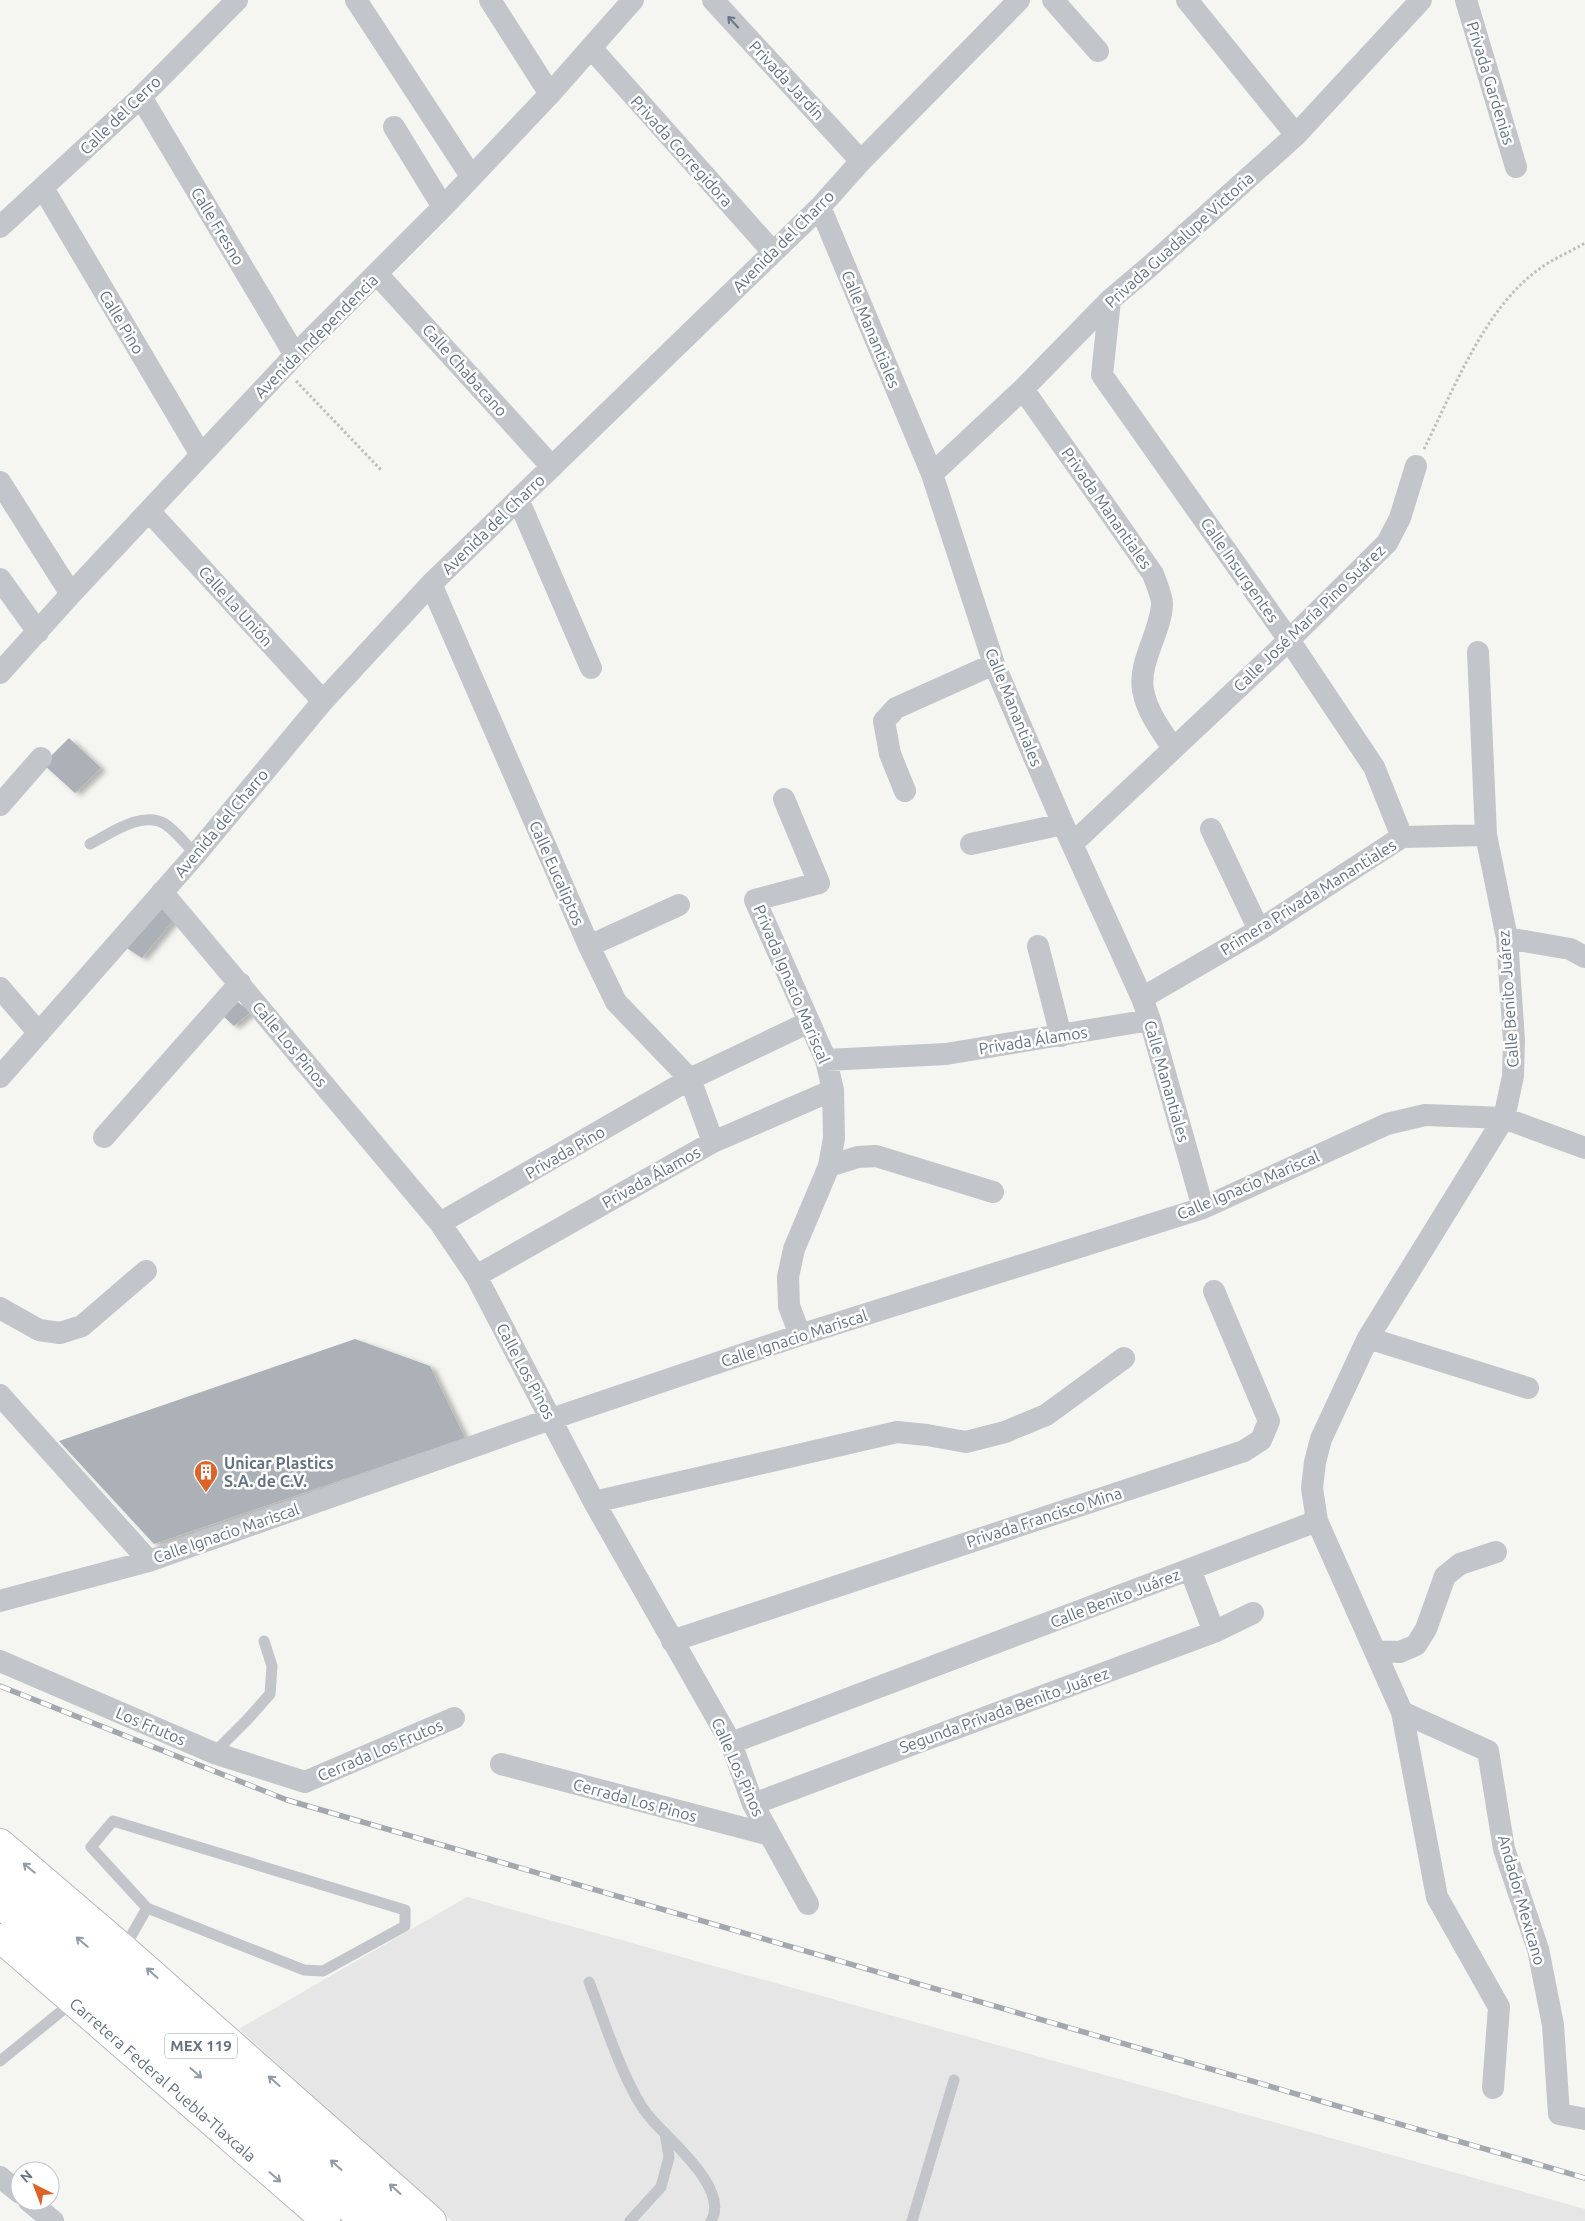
<svg xmlns="http://www.w3.org/2000/svg" width="1585" height="2221" font-family="Ubuntu,sans-serif">
<style>
.built{fill:#e5e6e5}
.building{fill:#abb1b7;filter:url(#shadow)}
.lines{fill:none;stroke-linecap:round;stroke-linejoin:round}
.secondary-casing{stroke:#b4b9be;stroke-width:30}
.primary-casing{stroke:#b5b9bd;stroke-width:30}
.path{stroke:#bcbec0;stroke-width:3;stroke-dasharray:2.5 2.5;stroke-linecap:butt}
.lane{stroke:#c2c5c9;stroke-width:11}
.street{stroke:#c2c5c9;stroke-width:22}
.secondary{stroke:#fff;stroke-width:28}
.primary{stroke:#fff;stroke-width:28}
.rail-casing{stroke:#a3a8ae;stroke-width:5.5}
.rail{stroke:#fff;stroke-width:4;stroke-dasharray:11;stroke-linecap:butt}
.oneway{stroke:#697686}
.oneway2{stroke:#929ca8}
.labels{text-anchor:middle;stroke-width:5;stroke-linejoin:round;paint-order:stroke}
.shield{fill:#fff;stroke:#929ca8;stroke-width:1}
.shield-label{font-size:15px;font-weight:bold;fill:#647282}
.street-label{font-size:16px;fill:#647282;stroke:#fff}
.poi-label{font-size:16px;font-weight:bold;fill:#647282;stroke:#fff;text-anchor:start}
</style>
<defs>
<filter id="shadow"><feDropShadow dx="5.5" dy="3" stdDeviation="2.5" flood-color="#0004"/></filter>
</defs>
<rect width="100%" height="100%" fill="#f5f5f1"/>
<path class="built" d="M 467,1897 L 1585,2209 L 1585,2221 L 452,2221 L 239,2029 Z"/>
<path class="building" d="M 69,738 L 101,768 L 75,793 L 43,764 Z
M 164,904 L 177,916 L 142,958 L 125,947 Z
M 238,1002 L 251,1012 L 234,1026 L 223,1016 Z
M 355,1339 L 430,1366 L 465,1438 L 154,1544 L 59,1441 Z"/>
<g class="lines">
<g class="secondary-casing">
<g id="secondary">
<path d="M 0,1843 L 124,1949 L 432,2221"/>
<path id="s1" d="M 0,1938 L 326,2221"/>
</g>
</g>
<g class="primary-casing">
<path id="primary" d="M 0,1874 L 109,1965 L 398,2221
M 0,1904 L 93,1983 L 364,2221"/>
</g>
<path class="path" d="M 296,381 L 382,471
M 1424,449 C 1453,391 1484,309 1538,270 C 1552,259 1570,252 1585,243"/>
<path class="lane" d="M 90,844 C 110,834 142,810 165,824 C 176,831 186,845 196,854
M 214,1753 L 247,1720 L 270,1694 L 272,1666 L 264,1641
M 123,1950 L 147,1908 L 304,1970 L 323,1971 L 405,1926 L 405,1910 L 113,1821 L 91,1847 L 147,1908
M 589,1982 C 603,2017 614,2055 632,2089 C 637,2100 645,2112 653,2121 C 672,2142 730,2190 711,2221
M 0,2061 L 74,2001
M 630,2221 L 661,2187 L 669,2157 L 665,2133
M 912,2221 L 954,2080"/>
<path class="street" d="M 356,0 L 471,176
M 490,0 L 550,94
M 713,0 L 861,161
M 1053,0 L 1098,51
M 1187,0 L 1296,135
M 1466,0 L 1516,167
M 592,49 L 773,252
M 141,97 L 295,355
M 394,127 L 443,207
M 43,188 L 201,455
M 820,207 L 932,474 L 994,664 L 1063,824 L 1142,998 L 1150,1020 L 1203,1208
M 0,227 L 141,97 L 237,0
M 377,274 L 552,467
M 1110,300 L 1102,375 L 1289,640 L 1374,767 L 1402,837
M 1023,389 L 1153,574 C 1156,583 1162,595 1162,604 C 1161,632 1138,662 1143,690 C 1147,712 1160,729 1173,748
M 932,474 L 1023,389 L 1110,300 L 1149,267 L 1296,135 L 1421,0
M 0,482 L 71,594
M 518,499 L 591,668
M 149,511 L 323,701
M 0,579 L 38,632
M 431,584 L 589,946 L 616,1002 L 690,1079 L 713,1142
M 1478,652 L 1486,835 L 1507,938 L 1514,1040 L 1513,1076 L 1504,1118 L 1368,1338 L 1321,1439 L 1315,1462 L 1312,1488 L 1317,1521 L 1402,1712 L 1437,1897 L 1499,2007 L 1493,2088
M 0,673 L 71,594 L 295,355 L 443,207 L 550,94 L 633,0
M 905,791 L 890,754 L 884,721 L 896,708 L 994,664
M 784,799 L 819,883 L 755,900 L 826,1060 L 833,1090 L 834,1138 L 829,1166 L 794,1249 L 788,1277 L 789,1306 L 800,1335
M 0,805 L 41,758
M 1211,829 L 1259,930
M 971,844 L 1063,824
M 1072,844 L 1289,640 L 1387,543 L 1400,518 L 1416,466
M 162,892 L 440,1223 L 476,1276 L 594,1502 L 731,1743 L 753,1804 L 808,1904
M 1507,938 L 1570,949 L 1585,957
M 589,946 L 679,905
M 1038,946 L 1061,1036
M 0,988 L 39,1033
M 1142,998 L 1259,930 L 1402,837 L 1486,835
M 826,1060 L 946,1054 L 1150,1020
M 0,1077 L 196,854 L 323,701 L 431,584 L 820,207 L 861,161 L 1019,0
M 104,1137 L 240,983
M 829,1166 L 858,1157 L 876,1156 L 993,1192
M 440,1223 L 690,1079 L 807,1023
M 476,1276 L 713,1142 L 833,1090
M 0,1308 L 39,1330 L 60,1333 L 82,1326 L 146,1271
M 1368,1338 L 1528,1388
M 0,1395 L 149,1561
M 594,1502 L 897,1432 L 927,1435 L 966,1442 L 1005,1432 L 1046,1415 L 1124,1358
M 1190,1569 L 1214,1632
M 0,1601 L 149,1561 L 551,1419 L 800,1335 L 1203,1208 L 1387,1124 L 1425,1115 L 1504,1118 L 1585,1148
M 672,1641 L 1244,1451 L 1261,1440 L 1269,1421 L 1214,1291
M 1375,1651 L 1400,1652 L 1416,1645 L 1426,1629 L 1445,1576 L 1460,1564 L 1496,1552
M 0,1661 L 214,1753 L 305,1782 L 454,1718
M 1402,1712 L 1488,1751 L 1504,1849 L 1538,1949 L 1553,2025 L 1559,2114 L 1585,2119
M 731,1743 L 1317,1521
M 501,1764 L 770,1835
M 753,1804 L 1214,1632 L 1253,1613
M 0,2177 L 20,2193
M 29,2201 L 53,2221"/>
<use href="#secondary" class="secondary"/>
<use href="#primary" class="primary"/>
<g class="rail-casing">
<path id="rail" d="M 0,1686 L 287,1800 L 1585,2178"/>
</g>
<use href="#rail" class="rail"/>
</g>
<defs><path id="oneway-shaft" d="M-6 0H5M1.5-3L5.5 0L1.5 3" fill="none" stroke-width="1.6" stroke-linecap="round" stroke-linejoin="round" transform="scale(1.25)"/></defs>
<use class="oneway" href="#oneway-shaft" transform="translate(733 22) rotate(-133)"/>
<g class="oneway2">
<use href="#oneway-shaft" transform="translate(29 1868) rotate(-140)"/>
<use href="#oneway-shaft" transform="translate(82 1942) rotate(-140)"/>
<use href="#oneway-shaft" transform="translate(152 1973) rotate(-138)"/>
<use href="#oneway-shaft" transform="translate(196 2073) rotate(41)"/>
<use href="#oneway-shaft" transform="translate(274 2081) rotate(-138)"/>
<use href="#oneway-shaft" transform="translate(336 2165) rotate(-138)"/>
<use href="#oneway-shaft" transform="translate(275 2177) rotate(41)"/>
<use href="#oneway-shaft" transform="translate(395 2189) rotate(-138)"/>
</g>
<defs>
<g id="building-pin" transform="scale(1.25)"><path d="M0 17L-7.5 6A9.5 9.5 0 1 1 7.5 6Z" fill="#df6327" stroke="#fff"/><path d="M-4-6H4V6H1V3H-1V6H-4ZM-2.5-4.3h1.7v1.8h-1.7ZM.8-4.3h1.7v1.8H.8ZM-2.5-1h1.7V.8h-1.7ZM.8-1h1.7V.8H.8Z" fill="#fff"/></g>
</defs>
<g fill-rule="evenodd">
<use href="#building-pin" x="206" y="1472"/>
</g>
<g class="labels">
<rect class="shield" x="165" y="2033.5" width="72" height="25" rx="4"/>
<g class="shield-label">
<text x="201" y="2051">MEX 119</text>
</g>
<g class="street-label">
<text transform="translate(787 80) rotate(47)" y="6">Privada Jardín</text>
<text transform="translate(1491 83) rotate(73)" y="6">Privada Gardenias</text>
<text transform="translate(120 115) rotate(-44)" y="6">Calle del Cerro</text>
<text transform="translate(682 151) rotate(48)" y="6">Privada Corregidora</text>
<text transform="translate(218 226) rotate(59)" y="6">Calle Fresno</text>
<text transform="translate(1179 240) rotate(-42)" y="6">Privada Guadalupe Victoria</text>
<text transform="translate(783 241) rotate(-45)" y="6">Avenida del Charro</text>
<text transform="translate(122 322) rotate(59)" y="6">Calle Pino</text>
<text transform="translate(871 329) rotate(67)" y="6">Calle Manantiales</text>
<text transform="translate(316 336) rotate(-45)" y="6">Avenida Independencia</text>
<text transform="translate(465 370) rotate(48)" y="6">Calle Chabacano</text>
<text transform="translate(1107 508) rotate(55)" y="6">Privada Manantiales</text>
<text transform="translate(493 524) rotate(-44)" y="6">Avenida del Charro</text>
<text transform="translate(1240 570) rotate(55)" y="6">Calle Insurgentes</text>
<text transform="translate(236 606) rotate(48)" y="6">Calle La Unión</text>
<text transform="translate(1309 618) rotate(-44)" y="6">Calle José María Pino Suárez</text>
<text transform="translate(1014 707) rotate(68)" y="6">Calle Manantiales</text>
<text transform="translate(221 823) rotate(-50)" y="6">Avenida del Charro</text>
<text transform="translate(557 873) rotate(66)" y="6">Calle Eucaliptos</text>
<text transform="translate(1308 897) rotate(-32)" y="6">Primera Privada Manantiales</text>
<text transform="translate(792 984) rotate(67)" y="6">Privada Ignacio Mariscal</text>
<text transform="translate(1508 999) rotate(-94)" y="6">Calle Benito Juárez</text>
<text transform="translate(1033 1040) rotate(-9)" y="6">Privada Álamos</text>
<text transform="translate(290 1044) rotate(50)" y="6">Calle Los Pinos</text>
<text transform="translate(1167 1081) rotate(74)" y="6">Calle Manantiales</text>
<text transform="translate(565 1152) rotate(-30)" y="6">Privada Pino</text>
<text transform="translate(651 1177) rotate(-29)" y="6">Privada Álamos</text>
<text transform="translate(1248 1185) rotate(-23)" y="6">Calle Ignacio Mariscal</text>
<text transform="translate(794 1338) rotate(-18)" y="6">Calle Ignacio Mariscal</text>
<text transform="translate(526 1371) rotate(62)" y="6">Calle Los Pinos</text>
<text transform="translate(1044 1517) rotate(-18)" y="6">Privada Francisco Mina</text>
<text transform="translate(226 1533) rotate(-19)" y="6">Calle Ignacio Mariscal</text>
<text transform="translate(1115 1598) rotate(-21)" y="6">Calle Benito Juárez</text>
<text transform="translate(1004 1710) rotate(-20)" y="6">Segunda Privada Benito Juárez</text>
<text transform="translate(151 1726) rotate(23)" y="6">Los Frutos</text>
<text transform="translate(380 1750) rotate(-23)" y="6">Cerrada Los Frutos</text>
<text transform="translate(738 1767) rotate(66)" y="6">Calle Los Pinos</text>
<text transform="translate(635 1800) rotate(15)" y="6">Cerrada Los Pinos</text>
<text transform="translate(1522 1900) rotate(74)" y="6">Andador Mexicano</text>
<text dy="6" stroke="none"><textPath href="#s1" startOffset="216">Carretera Federal Puebla-Tlaxcala</textPath></text>
</g>
<g class="poi-label">
<text x="224" y="1469">Unicar Plastics<tspan x="224" dy="18">S.A. de C.V.</tspan></text>
</g>
</g>
<g transform="translate(35 2186) rotate(318)"><circle r="24" fill="#ffffff" stroke="#c1c7cd"/>
<path d="M0-4L9 19L0 12L-9 19Z" fill="#df6327"/>
<text y="-8" font-size="14" font-weight="bold" text-anchor="middle" fill="#647282">N</text>
</g>
</svg>
